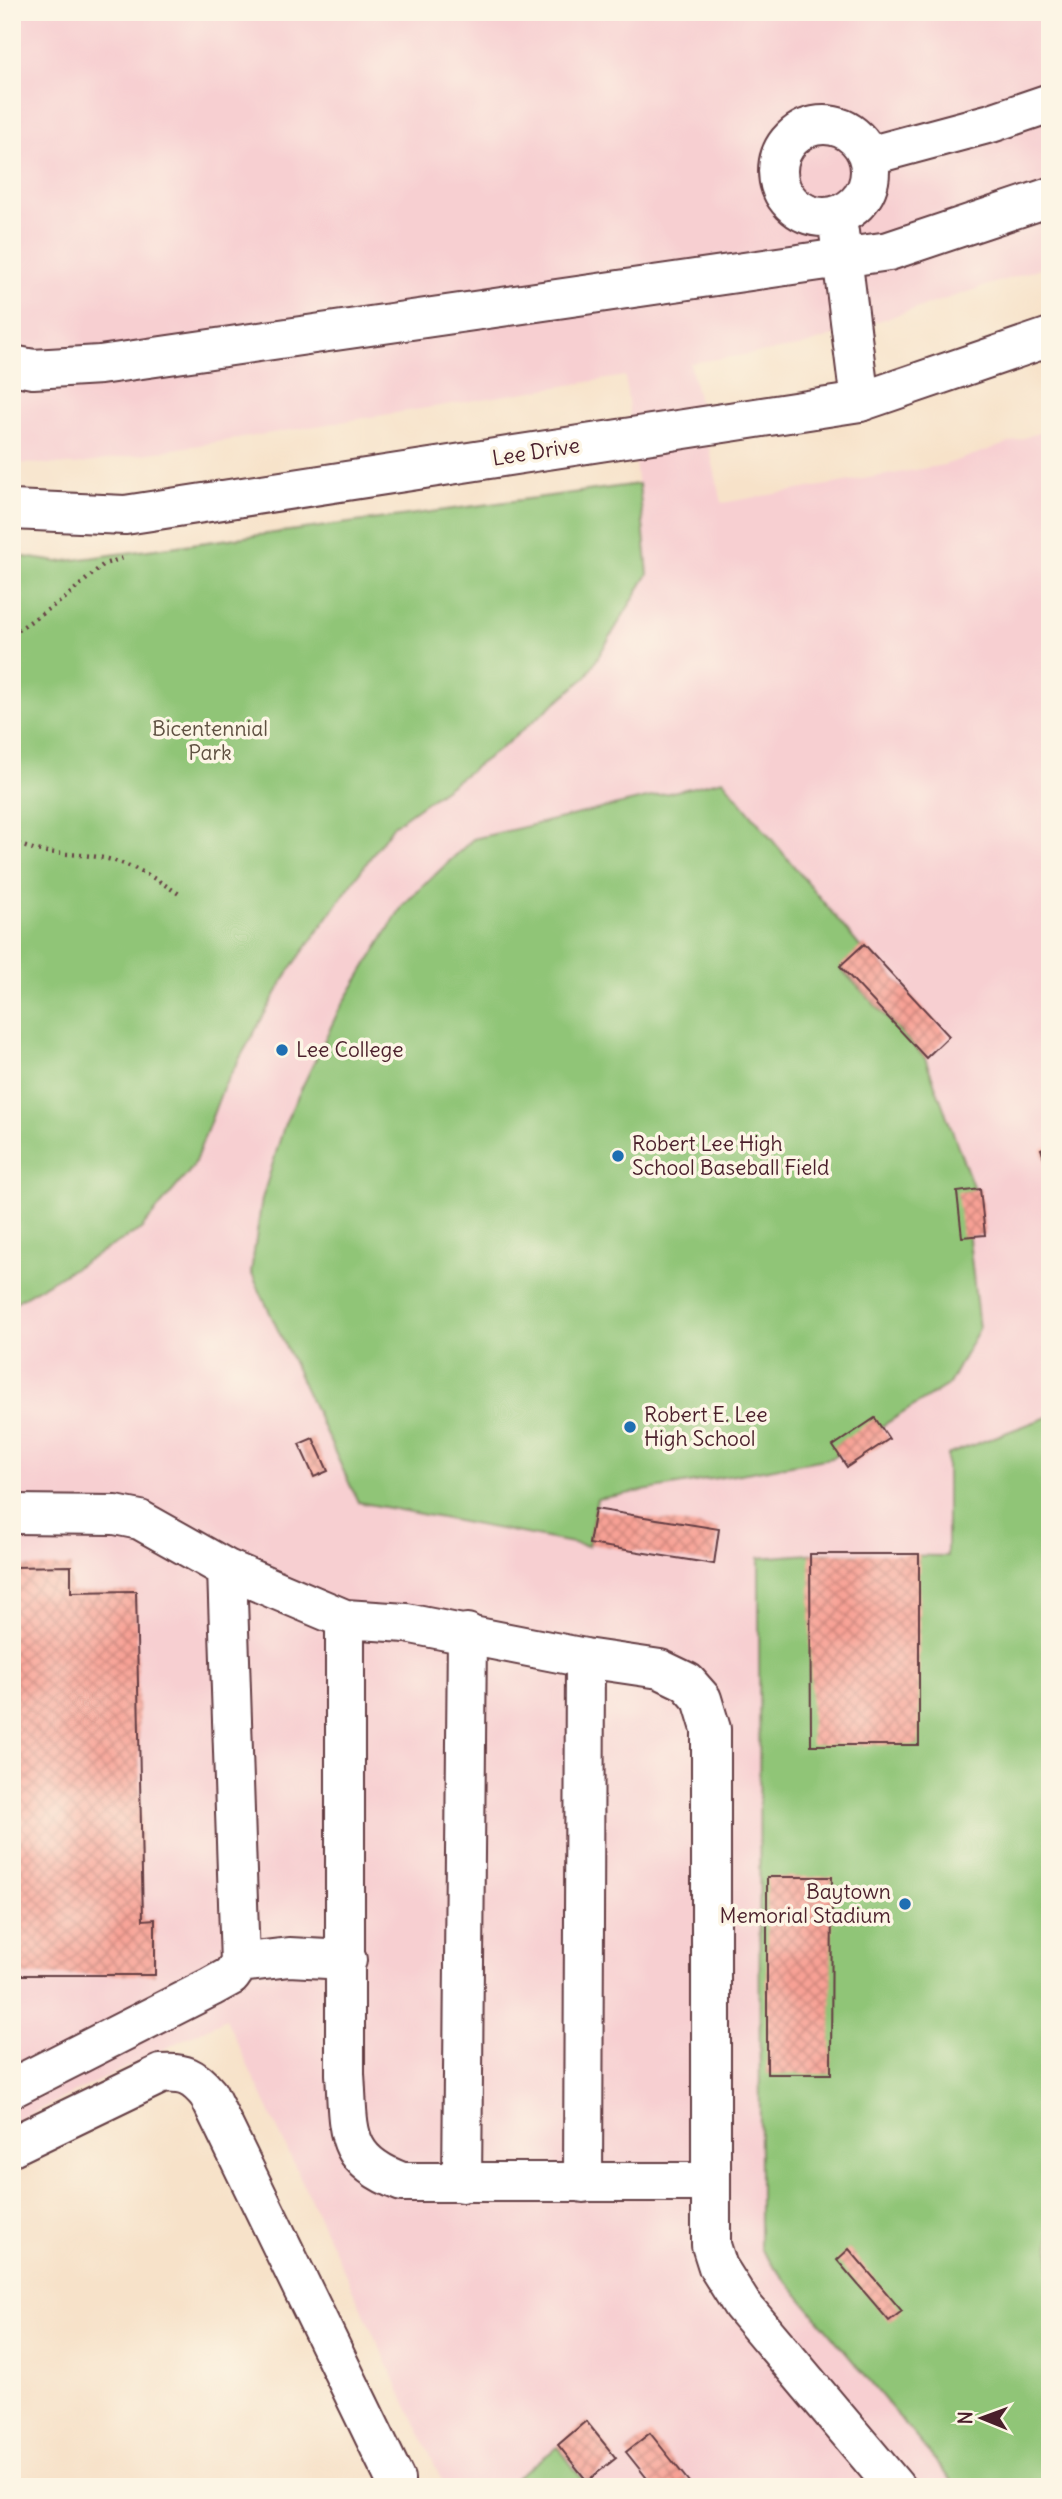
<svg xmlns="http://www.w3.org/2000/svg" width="1062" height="2499" font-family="Delius,sans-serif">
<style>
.built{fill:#f7cfd1}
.green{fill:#90c577;stroke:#6d7251;stroke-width:2}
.building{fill:url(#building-cross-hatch)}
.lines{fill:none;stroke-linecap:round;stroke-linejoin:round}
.minor-casing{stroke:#643c43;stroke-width:42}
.major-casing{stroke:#643c43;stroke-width:42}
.path{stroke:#643c43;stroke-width:4.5;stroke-dasharray:2 5;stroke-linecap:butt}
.minor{stroke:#fff;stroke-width:38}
.major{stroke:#fff;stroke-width:38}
.poi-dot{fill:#1f6fb2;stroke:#fcf5e5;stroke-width:2.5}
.labels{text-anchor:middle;stroke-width:7;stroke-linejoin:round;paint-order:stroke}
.street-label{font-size:21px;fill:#4a1f2b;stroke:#fcf5e5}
.park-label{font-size:21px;fill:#5f5142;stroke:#fcf5e5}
.poi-label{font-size:21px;fill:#4a1f2b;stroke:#fcf5e5;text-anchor:start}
</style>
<defs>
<pattern id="building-cross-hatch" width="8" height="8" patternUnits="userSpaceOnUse" patternTransform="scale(1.75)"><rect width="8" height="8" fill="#f8a195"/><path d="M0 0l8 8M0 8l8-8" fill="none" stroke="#cb837a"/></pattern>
</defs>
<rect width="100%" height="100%" fill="#fcf5e5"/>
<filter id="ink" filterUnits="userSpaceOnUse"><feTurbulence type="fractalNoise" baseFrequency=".0143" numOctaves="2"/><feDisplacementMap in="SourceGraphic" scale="14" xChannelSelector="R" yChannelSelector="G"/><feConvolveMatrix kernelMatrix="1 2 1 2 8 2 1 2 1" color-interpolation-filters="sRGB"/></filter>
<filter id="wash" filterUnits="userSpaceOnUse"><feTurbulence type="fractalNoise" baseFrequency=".00686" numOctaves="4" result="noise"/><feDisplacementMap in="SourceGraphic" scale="28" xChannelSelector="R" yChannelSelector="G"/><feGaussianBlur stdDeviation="1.57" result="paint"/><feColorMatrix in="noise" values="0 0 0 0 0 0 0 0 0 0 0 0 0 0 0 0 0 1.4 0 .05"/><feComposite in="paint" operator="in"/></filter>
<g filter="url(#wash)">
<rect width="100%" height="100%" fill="#f7e2c9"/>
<path class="built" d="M 12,12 L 1050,12 L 1050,265 L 799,347 L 690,363 L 722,503 L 944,465 L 1050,429 L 1050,2487 L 445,2487 L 226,2019 L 12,2123 L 12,1304 L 141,1229 L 193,1167 L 223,1088 L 287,974 L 393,826 L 500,749 L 648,574 L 625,376 L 75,465 L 12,463 Z"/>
<path class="green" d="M 639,484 L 648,574 L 586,677 L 500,749 L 393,826 L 287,974 L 223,1088 L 193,1167 L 141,1229 L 12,1304 L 12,555 L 58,562 Z
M 723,780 L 861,948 L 841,969 L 925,1058 L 974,1189 L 964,1194 L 979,1329 L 949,1384 L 831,1458 L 597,1499 L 588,1546 L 358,1502 L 251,1272 L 262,1199 L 285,1123 L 338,1012 L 403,905 L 473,839 Z
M 1050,1416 L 1050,2487 L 957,2487 L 760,2249 L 759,1558 L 810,1554 L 947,1556 L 947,1455 Z
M 558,2447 L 588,2487 L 503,2487 Z"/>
<g id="blocks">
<path class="building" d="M 864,944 L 949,1036 L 926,1058 L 840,966 Z
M 1050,1146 L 1050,1172 L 1049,1172 L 1041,1149 Z
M 980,1189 L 985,1235 L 962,1237 L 957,1192 Z
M 875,1418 L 889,1439 L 847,1467 L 833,1446 Z
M 313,1438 L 328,1471 L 314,1477 L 299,1444 Z
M 595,1509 L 719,1529 L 714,1564 L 589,1544 Z
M 810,1554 L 919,1554 L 919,1745 L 811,1745 Z
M 71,1566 L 71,1592 L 136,1591 L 143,1920 L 155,1919 L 155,1975 L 12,1975 L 12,1567 Z
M 767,1877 L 832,1877 L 831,2074 L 767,2074 Z
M 849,2249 L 902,2311 L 889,2321 L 837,2260 Z
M 586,2421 L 616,2458 L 587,2481 L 558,2445 Z
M 650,2433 L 693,2487 L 654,2487 L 626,2452 Z"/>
</g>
</g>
<g filter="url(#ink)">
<use href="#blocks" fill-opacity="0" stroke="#643c43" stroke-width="2"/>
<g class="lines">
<g class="minor-casing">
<path id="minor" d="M778 171a46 46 0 1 1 92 0a46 46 0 1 1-92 0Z
M 868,156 L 991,123 L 1050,103
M 839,232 L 860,402
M 12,365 L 33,369 L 100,365 L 889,251 L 1050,197
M 12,1514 L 115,1515 L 140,1520 L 227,1569 L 345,1619 L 406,1623 L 585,1658 L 660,1669 L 687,1682 L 702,1699 L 711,1729 L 711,2245 L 718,2267 L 742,2305 L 895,2487
M 227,1569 L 240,1963
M 345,1619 L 345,2074 C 349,2130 342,2160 402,2182 L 711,2182
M 12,2088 L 211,1987 L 231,1976 L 240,1963 L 289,1957 L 347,1960
M 12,2146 L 161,2074 C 184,2072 194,2077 208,2094 L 395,2479 L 395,2487
M 462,2183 L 467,1633
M 583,2183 L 585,1658"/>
</g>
<g class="major-casing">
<path id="major" d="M 12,510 L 125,515 L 860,402 L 1050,337"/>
</g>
<path class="path" d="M 12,634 L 65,598 L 104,564 L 127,557
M 12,841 C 44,858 75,851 108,859 C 136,866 158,880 182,896"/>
<use href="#minor" class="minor"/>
<use href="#major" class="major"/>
</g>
</g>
<g class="poi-dot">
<circle cx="282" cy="1050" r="7"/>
<circle cx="618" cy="1156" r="7"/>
<circle cx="630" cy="1427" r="7"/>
<circle cx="905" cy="1904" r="7"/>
</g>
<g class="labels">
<g class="street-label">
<text transform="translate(536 452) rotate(-9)" y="7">Lee Drive</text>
</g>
<g class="park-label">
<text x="210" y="736">Bicentennial<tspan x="210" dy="24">Park</tspan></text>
</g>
<g class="poi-label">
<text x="296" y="1057">Lee College</text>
<text x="632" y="1151">Robert Lee High<tspan x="632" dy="24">School Baseball Field</tspan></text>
<text x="644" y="1422">Robert E. Lee<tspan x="644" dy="24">High School</tspan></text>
<text x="891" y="1899" text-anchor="end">Baytown<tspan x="891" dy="24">Memorial Stadium</tspan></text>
</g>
</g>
<rect width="1062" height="2499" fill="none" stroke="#fcf5e5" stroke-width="42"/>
<g transform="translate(982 2418) rotate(271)" stroke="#fcf5e5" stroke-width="5" paint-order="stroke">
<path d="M0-5L12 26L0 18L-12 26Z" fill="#4a1f2b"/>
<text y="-10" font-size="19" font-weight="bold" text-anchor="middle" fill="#4a1f2b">N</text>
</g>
</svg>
